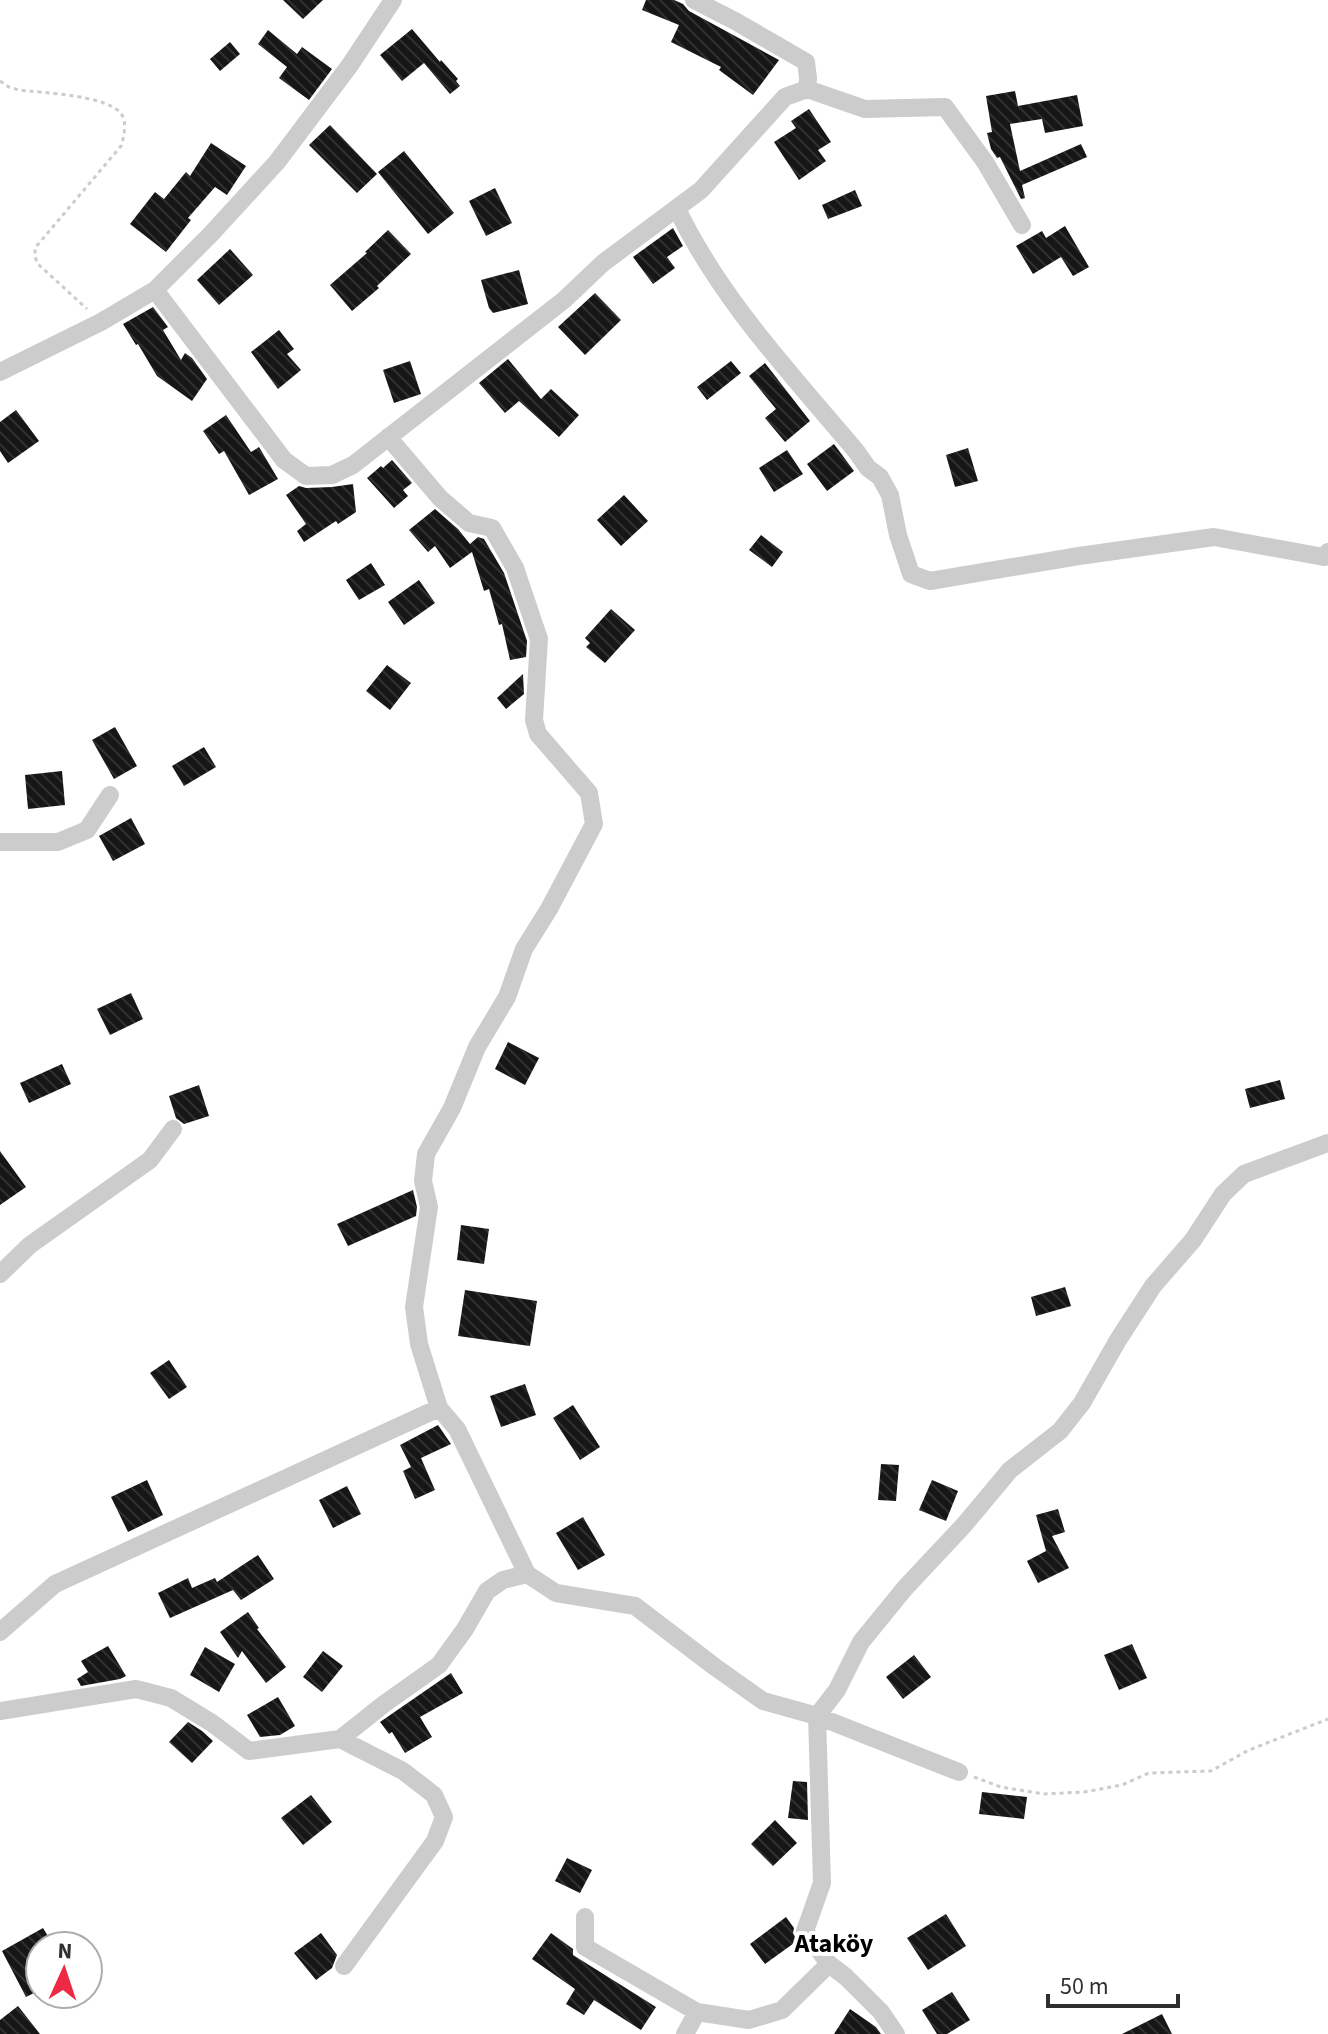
<svg xmlns="http://www.w3.org/2000/svg" width="1328" height="2034" font-family="'Source Sans 3',sans-serif">
<style>
.building{fill:url(#building-back-hatch)}
.lines{fill:none;stroke-linecap:round;stroke-linejoin:round}
.path{stroke:#ccc;stroke-width:3;stroke-dasharray:4 4;stroke-linecap:butt}
.minor{stroke:#ccc;stroke-width:18}
.labels{text-anchor:middle;stroke-width:8;stroke-linejoin:round;paint-order:stroke}
.quarter-label{font-size:26px;font-weight:bold;fill:#000;stroke:#fff}
</style>
<defs>
<pattern id="building-back-hatch" width="6" height="6" patternUnits="userSpaceOnUse" patternTransform="scale(2)"><rect width="6" height="6" fill="#161616"/><path d="M-1 5l2 2M0 0l6 6M5-1l2 2" fill="none" stroke="#303030"/></pattern>
</defs>
<rect width="100%" height="100%" fill="#fff"/>
<path class="building" d="M 283,0 L 323,0 L 303,19 Z
M 646,0 L 674,0 L 683,4 L 689,11 L 779,60 L 753,95 L 719,70 L 721,67 L 671,42 L 679,25 L 642,10 Z
M 412,29 L 440,62 L 441,60 L 458,79 L 456,81 L 460,86 L 450,94 L 424,63 L 402,81 L 380,55 Z
M 268,30 L 297,54 L 302,47 L 332,69 L 309,100 L 279,78 L 287,67 L 258,44 Z
M 230,42 L 240,54 L 220,71 L 210,59 Z
M 1015,91 L 1018,106 L 1077,95 L 1083,126 L 1045,133 L 1042,119 L 1010,124 L 1020,171 L 1081,144 L 1087,157 L 1022,185 L 1025,198 L 1021,199 L 1000,157 L 997,158 L 991,149 L 987,133 L 992,132 L 986,96 Z
M 809,109 L 831,142 L 818,150 L 826,161 L 799,180 L 774,142 L 796,128 L 791,121 Z
M 330,125 L 377,174 L 357,193 L 309,145 Z
M 211,143 L 246,166 L 227,195 L 215,187 L 188,218 L 191,220 L 166,252 L 130,224 L 155,192 L 164,199 L 186,172 L 190,176 Z
M 404,151 L 454,213 L 428,234 L 378,172 Z
M 495,188 L 512,223 L 486,236 L 469,201 Z
M 855,190 L 862,206 L 828,219 L 822,205 Z
M 1065,226 L 1089,267 L 1073,276 L 1061,257 L 1033,274 L 1016,246 L 1042,231 L 1046,238 Z
M 673,228 L 683,246 L 667,257 L 675,268 L 653,284 L 633,257 Z
M 388,230 L 411,254 L 377,286 L 379,288 L 352,311 L 330,285 L 367,253 L 365,252 Z
M 230,249 L 253,275 L 219,305 L 197,280 Z
M 519,270 L 528,304 L 493,313 L 489,308 L 481,280 Z
M 595,293 L 621,320 L 585,355 L 558,327 Z
M 153,307 L 168,327 L 163,330 L 181,360 L 185,353 L 192,358 L 207,379 L 192,401 L 157,376 L 138,344 L 136,345 L 123,324 Z
M 279,330 L 294,349 L 287,354 L 301,370 L 278,389 L 251,352 Z
M 508,359 L 541,399 L 551,389 L 579,415 L 559,437 L 519,401 L 505,413 L 479,383 Z
M 410,361 L 421,394 L 394,403 L 383,370 Z
M 731,361 L 741,373 L 707,400 L 697,387 Z
M 765,363 L 810,421 L 785,442 L 765,418 L 776,409 L 749,376 Z
M 16,410 L 39,441 L 8,463 L 0,451 L 0,422 Z
M 226,415 L 251,452 L 259,447 L 278,479 L 249,495 L 224,451 L 219,454 L 203,431 Z
M 834,444 L 854,471 L 827,491 L 807,464 Z
M 968,448 L 978,481 L 955,487 L 946,455 Z
M 787,450 L 803,474 L 774,492 L 759,468 Z
M 392,460 L 412,483 L 403,490 L 408,496 L 394,508 L 367,478 L 381,466 L 383,468 Z
M 353,484 L 356,512 L 338,524 L 336,521 L 304,542 L 297,531 L 306,524 L 286,495 L 299,486 L 306,488 L 332,487 Z
M 624,495 L 648,521 L 621,546 L 597,520 Z
M 435,509 L 458,529 L 470,544 L 478,537 L 484,539 L 504,573 L 527,641 L 526,657 L 510,660 L 502,624 L 499,625 L 489,589 L 484,591 L 472,552 L 450,568 L 435,546 L 428,552 L 409,530 Z
M 761,535 L 783,552 L 772,567 L 749,550 Z
M 371,563 L 385,585 L 359,600 L 346,580 Z
M 419,580 L 435,603 L 404,625 L 388,602 Z
M 611,609 L 635,630 L 605,663 L 586,647 L 590,643 L 585,638 Z
M 387,665 L 411,683 L 390,710 L 366,691 Z
M 523,674 L 524,694 L 506,709 L 497,698 Z
M 115,727 L 137,766 L 114,779 L 92,740 Z
M 204,747 L 216,767 L 184,786 L 172,766 Z
M 62,771 L 65,805 L 28,809 L 25,775 Z
M 131,818 L 145,844 L 113,861 L 99,836 Z
M 131,993 L 143,1019 L 110,1035 L 97,1009 Z
M 508,1042 L 539,1058 L 525,1085 L 495,1069 Z
M 62,1064 L 71,1084 L 29,1103 L 20,1083 Z
M 1280,1080 L 1285,1099 L 1250,1108 L 1245,1089 Z
M 199,1085 L 209,1116 L 184,1124 L 176,1118 L 169,1096 Z
M 0,1151 L 26,1187 L 0,1205 Z
M 413,1190 L 417,1207 L 416,1216 L 348,1246 L 337,1224 Z
M 461,1225 L 489,1229 L 484,1264 L 457,1260 Z
M 1065,1287 L 1071,1306 L 1036,1316 L 1031,1297 Z
M 465,1290 L 537,1301 L 530,1346 L 458,1336 Z
M 169,1360 L 187,1387 L 169,1399 L 150,1373 Z
M 525,1384 L 536,1415 L 501,1427 L 490,1396 Z
M 573,1405 L 600,1447 L 580,1460 L 553,1418 Z
M 438,1425 L 451,1444 L 421,1458 L 435,1490 L 415,1499 L 403,1471 L 411,1467 L 400,1445 Z
M 881,1464 L 899,1465 L 896,1501 L 878,1500 Z
M 147,1480 L 163,1515 L 128,1532 L 111,1497 Z
M 932,1480 L 958,1491 L 946,1521 L 919,1510 Z
M 347,1486 L 361,1514 L 333,1528 L 319,1500 Z
M 1058,1509 L 1065,1532 L 1052,1536 L 1069,1568 L 1038,1583 L 1027,1561 L 1046,1551 L 1036,1515 Z
M 583,1517 L 605,1555 L 578,1570 L 556,1533 Z
M 258,1555 L 274,1579 L 241,1600 L 233,1590 L 170,1618 L 158,1593 L 188,1578 L 192,1588 L 215,1578 L 217,1582 Z
M 248,1612 L 259,1628 L 257,1629 L 286,1667 L 266,1683 L 242,1651 L 238,1658 L 220,1632 Z
M 1132,1644 L 1147,1678 L 1119,1690 L 1104,1655 Z
M 108,1646 L 126,1676 L 120,1679 L 81,1686 L 77,1679 L 88,1672 L 81,1661 Z
M 205,1647 L 235,1664 L 219,1692 L 190,1675 Z
M 323,1651 L 343,1666 L 322,1692 L 303,1677 Z
M 914,1655 L 931,1677 L 903,1699 L 886,1677 Z
M 451,1673 L 463,1693 L 420,1717 L 432,1737 L 405,1753 L 392,1732 L 389,1734 L 380,1722 Z
M 278,1697 L 295,1726 L 280,1735 L 260,1737 L 247,1715 Z
M 188,1722 L 202,1731 L 213,1741 L 192,1763 L 169,1742 Z
M 793,1781 L 807,1782 L 808,1820 L 788,1818 Z
M 982,1792 L 1027,1797 L 1024,1819 L 979,1814 Z
M 311,1795 L 332,1822 L 303,1845 L 281,1818 Z
M 775,1820 L 797,1843 L 773,1866 L 751,1844 Z
M 567,1858 L 592,1870 L 580,1893 L 555,1881 Z
M 946,1914 L 966,1946 L 928,1970 L 907,1938 Z
M 786,1917 L 794,1928 L 793,1933 L 797,1941 L 765,1964 L 750,1944 Z
M 43,1928 L 54,1946 L 40,1946 L 40,1990 L 26,1997 L 2,1951 Z
M 321,1933 L 337,1955 L 332,1968 L 316,1980 L 294,1953 Z
M 551,1933 L 573,1949 L 573,1955 L 656,2007 L 641,2030 L 594,2000 L 584,2015 L 566,2004 L 575,1989 L 532,1959 Z
M 952,1992 L 970,2020 L 947,2034 L 937,2034 L 922,2010 Z
M 18,2006 L 40,2034 L 0,2034 L 0,2020 Z
M 850,2009 L 876,2027 L 881,2034 L 834,2034 Z
M 1162,2014 L 1172,2034 L 1122,2034 Z"/>
<g class="lines">
<path class="path" d="M 0,81 L 9,87 L 19,90 C 42,93 110,95 122,115 C 127,124 124,136 121,146 L 35,248 L 35,257 L 38,264 L 87,309
M 974,1777 L 1001,1787 L 1044,1794 L 1084,1792 L 1122,1785 L 1149,1773 L 1211,1771 L 1249,1750 L 1328,1719"/>
<path class="minor" d="M 694,0 L 735,21 L 806,62 L 808,78 L 807,89
M 677,209 C 721,300 792,375 856,451 L 868,468 L 880,477 L 890,495 L 898,535 L 911,574 L 930,581 L 1079,556 L 1214,537 L 1324,557 L 1328,552
M 155,290 L 284,460 L 306,476 L 332,475 L 353,465 L 564,300 L 603,263 L 701,190 L 785,97 L 807,89 L 865,109 L 945,107 L 985,162 L 1022,225
M 0,372 L 101,322 L 155,290 L 211,234 L 277,162 L 350,65 L 393,0
M 388,437 L 440,498 L 469,523 L 492,528 L 515,568 L 539,639 L 534,720 L 538,734 L 589,793 L 594,824 L 549,909 L 524,949 L 507,997 L 477,1047 L 452,1108 L 426,1154 L 423,1181 L 429,1207 L 414,1307 L 419,1344 L 439,1408
M 0,842 L 58,842 L 87,830 L 110,795
M 0,1274 L 30,1245 L 150,1160 L 173,1129
M 0,1632 L 55,1584 L 439,1408 L 457,1429 L 527,1574 L 556,1593 L 635,1606 L 715,1667 L 763,1701 L 817,1716 L 959,1772
M 0,1711 L 136,1689 L 171,1698 L 212,1723 L 249,1751 L 340,1739 L 384,1704 L 439,1665 L 465,1629 L 487,1591 L 503,1580 L 527,1574
M 340,1739 L 403,1771 L 434,1795 L 444,1817 L 435,1841 L 344,1966
M 585,1917 L 585,1947 L 697,2012 L 749,2020 L 782,2010 L 829,1964
M 685,2034 L 697,2012
M 896,2034 L 881,2012 L 846,1977 L 829,1964 L 805,1931 L 822,1883 L 817,1716 L 837,1690 L 861,1642 L 905,1588 L 964,1525 L 1010,1470 L 1060,1431 L 1082,1403 L 1118,1340 L 1153,1286 L 1193,1240 L 1223,1194 L 1244,1174 L 1328,1143"/>
</g>
<g class="labels">
<g class="quarter-label">
<text x="834" y="1952">Ataköy</text>
</g>
</g>
<g transform="translate(64 1970) rotate(3)"><circle r="38" fill="#ffffff" stroke="#acacac" stroke-width="2"/>
<path d="M0-6L14 30L0 20L-14 30Z" fill="#ee2944"/>
<text y="-12" font-size="22" font-weight="bold" text-anchor="middle" fill="#2f2f2f">N</text>
</g>
<path d="M1048 1994v12h130v-12" fill="none" stroke="#2f2f2f" stroke-width="4"/>
<text x="1060" y="1994" font-size="24" fill="#2f2f2f" stroke="#ffffff" stroke-width="6" paint-order="stroke">50 m</text>
</svg>
